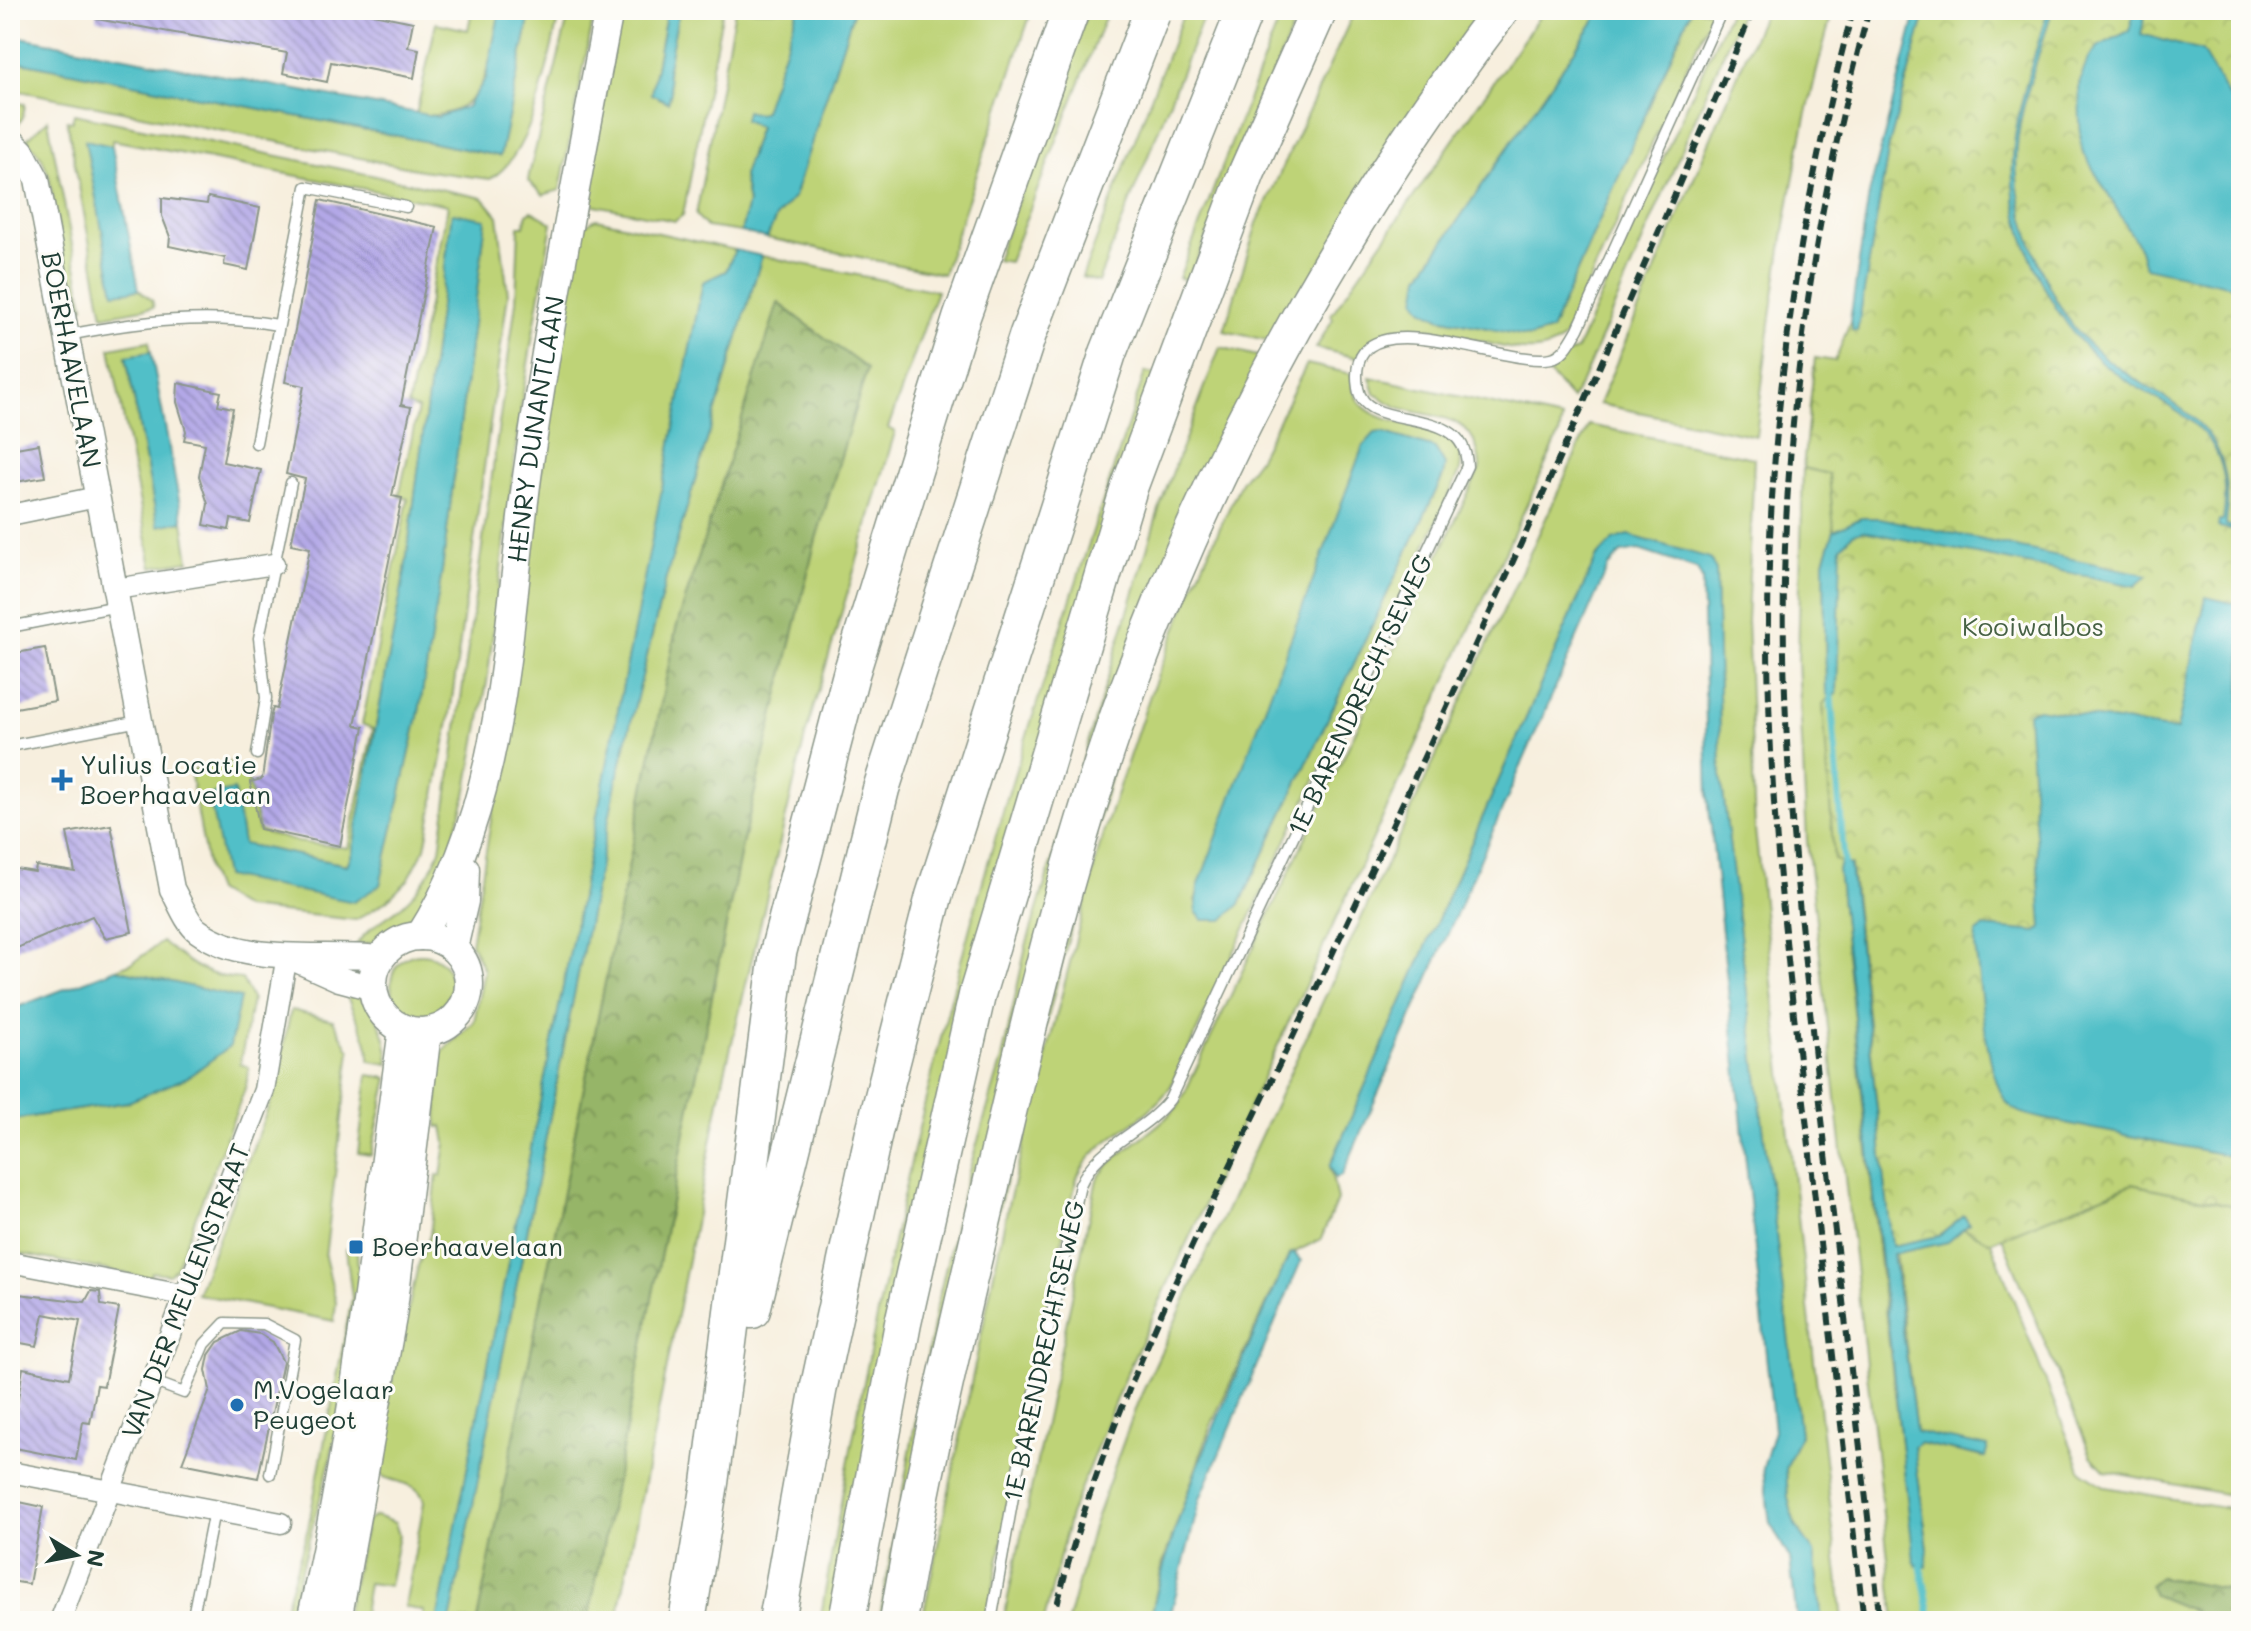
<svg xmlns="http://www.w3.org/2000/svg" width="2251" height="1631" font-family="Mali,sans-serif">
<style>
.green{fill:#bed377;stroke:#6e8856;stroke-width:2;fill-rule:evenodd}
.forest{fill:url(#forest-crowns);stroke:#5a794e;stroke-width:2}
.park{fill:url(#park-crowns);stroke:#6e8856;stroke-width:2}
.water{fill:#51bfc8;stroke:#387e7e;stroke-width:2}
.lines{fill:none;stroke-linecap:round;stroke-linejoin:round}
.stream{stroke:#51bfc8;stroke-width:7}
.building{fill:url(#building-back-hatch)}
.service-casing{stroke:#8b9689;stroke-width:13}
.minor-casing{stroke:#8b9689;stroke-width:23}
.tertiary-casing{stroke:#8b9689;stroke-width:27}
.secondary-casing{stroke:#8b9689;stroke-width:31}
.motorway-casing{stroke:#8b9689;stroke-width:39}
.service{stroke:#fff;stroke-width:10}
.minor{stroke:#fff;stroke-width:20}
.tertiary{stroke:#fff;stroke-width:24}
.secondary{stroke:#fff;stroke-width:28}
.motorway{stroke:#fff;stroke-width:36}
.rail{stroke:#1f3d34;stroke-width:6;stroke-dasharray:12 6;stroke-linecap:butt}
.poi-dot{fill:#1f6fb2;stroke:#fdfcf7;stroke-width:3}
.labels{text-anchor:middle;stroke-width:6;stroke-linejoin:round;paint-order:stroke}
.street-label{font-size:26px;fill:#1f3d34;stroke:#fdfcf7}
.park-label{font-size:26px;fill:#476245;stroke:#fdfcf7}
.poi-label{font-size:26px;fill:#1f3d34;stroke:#fdfcf7;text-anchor:start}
</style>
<defs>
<pattern id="forest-crowns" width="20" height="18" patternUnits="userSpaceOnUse" patternTransform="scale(2)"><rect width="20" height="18" fill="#96b568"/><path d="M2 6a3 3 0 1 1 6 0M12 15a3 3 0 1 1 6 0" fill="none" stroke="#7a9456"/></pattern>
<pattern id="park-crowns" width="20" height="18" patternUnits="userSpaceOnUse" patternTransform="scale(2)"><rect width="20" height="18" fill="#bed377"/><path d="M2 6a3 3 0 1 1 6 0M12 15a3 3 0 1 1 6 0" fill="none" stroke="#a3b668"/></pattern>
<pattern id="building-back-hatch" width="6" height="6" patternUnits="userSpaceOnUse" patternTransform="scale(2)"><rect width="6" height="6" fill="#b3a8e7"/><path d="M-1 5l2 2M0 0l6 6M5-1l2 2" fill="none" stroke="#918abc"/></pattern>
</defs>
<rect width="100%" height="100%" fill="#fdfcf7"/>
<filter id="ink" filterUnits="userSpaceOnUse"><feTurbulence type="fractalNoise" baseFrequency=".0125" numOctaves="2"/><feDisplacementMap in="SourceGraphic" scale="16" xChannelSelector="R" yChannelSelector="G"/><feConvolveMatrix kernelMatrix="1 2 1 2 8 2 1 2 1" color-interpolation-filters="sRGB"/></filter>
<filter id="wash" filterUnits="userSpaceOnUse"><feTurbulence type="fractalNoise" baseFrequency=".006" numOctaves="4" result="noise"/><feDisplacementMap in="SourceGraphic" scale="32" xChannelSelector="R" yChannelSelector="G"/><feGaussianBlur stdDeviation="1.8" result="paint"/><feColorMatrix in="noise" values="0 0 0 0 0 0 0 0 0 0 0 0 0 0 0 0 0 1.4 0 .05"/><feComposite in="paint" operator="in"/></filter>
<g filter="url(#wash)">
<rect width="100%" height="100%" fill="#f7efde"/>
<path class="green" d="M 472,10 L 500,10 C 489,65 488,121 416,115 L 436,23 L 468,30 Z
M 531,10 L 560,10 C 549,56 534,155 490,179 L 421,170 L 10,89 L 10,60 L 500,156 Z
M 570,10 L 595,10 L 560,190 L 543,195 L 528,181 L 529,175 Z
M 620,10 L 667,10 L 651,94 L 668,102 L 671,92 L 667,72 L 679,10 L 723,10 L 683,215 L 675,221 L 585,203 Z
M 735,10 L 798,10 L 764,112 L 759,114 L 759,126 L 743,176 L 748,203 L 741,232 L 707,227 L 696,215 Z
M 854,10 L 1032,10 L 943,274 L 767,238 L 776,217 L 794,197 Z
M 1088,10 L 1108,10 L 1009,262 L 996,260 Z
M 1185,10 L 1206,10 L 1098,282 L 1082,277 Z
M 1283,10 L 1300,10 L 1189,280 L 1179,278 Z
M 1355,10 L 1481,10 L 1271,341 L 1224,331 L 1257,223 Z
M 1544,10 L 1602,10 L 1420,276 L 1439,318 L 1530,337 L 1551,331 L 1691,10 L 1713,10 L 1564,337 C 1518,386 1406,278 1358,358 L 1316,348 L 1333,319 L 1331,315 Z
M 1730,10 L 1742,10 L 1581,384 L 1572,399 L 1544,368 L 1577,349 Z
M 1765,10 L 1833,10 C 1793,150 1772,294 1756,436 L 1599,404 Z
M 10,102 L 25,104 L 23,117 L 16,128 L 10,125 Z
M 74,114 L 483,198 L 498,216 L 508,294 L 449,721 L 425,848 L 408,880 L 388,900 L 356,920 L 244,908 L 216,891 L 208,870 L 190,770 L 234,762 L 238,776 L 247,774 L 259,831 L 298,842 L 348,848 L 373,729 L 362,724 L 408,499 L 399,496 L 418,409 L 408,406 L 448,205 L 112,140 L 112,146 L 85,140 L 114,293 L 139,290 L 152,300 L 154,307 L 103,316 L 67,121 L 72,122 ZM 452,214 L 486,220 L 442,571 L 419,712 L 380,885 L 225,876 L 234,791 L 243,844 L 347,865 L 352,854 L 405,571 Z
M 48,120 L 84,307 L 79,307 L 71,299 L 49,176 L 42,158 L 27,139 Z
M 532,211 L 552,223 L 522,399 L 487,682 L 466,795 L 443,873 L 413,924 L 378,942 L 356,945 C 367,929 379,923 394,912 C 416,896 430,875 440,850 L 516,302 L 519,226 L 524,226 L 527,214 Z
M 596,219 L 735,250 L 726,271 L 703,283 L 437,1621 L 422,1621 L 424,1611 L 405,1607 L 424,1502 C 420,1482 399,1484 382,1476 L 376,1453 L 418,1266 L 430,1235 L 437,1175 L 441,1176 L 446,1143 L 443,1126 L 437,1127 L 438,1056 L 474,1022 L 484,970 L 471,944 L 513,684 L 555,367 L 582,227 Z
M 762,256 L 937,291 L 888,428 L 895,432 L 806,733 L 724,1076 L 617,1621 L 588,1621 L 742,845 L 816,539 L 867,370 L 779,303 L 676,629 L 477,1621 L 450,1621 L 616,783 L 666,578 Z
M 149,341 L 151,352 L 126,357 L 158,526 L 183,521 L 189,561 L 152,567 L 110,348 Z
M 1220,347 L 1261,357 L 1165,565 L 892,1621 L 879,1621 L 935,1314 L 964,1188 L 1002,1059 L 1026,946 L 1161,503 Z
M 1307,364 L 1352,374 C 1347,448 1479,404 1459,474 L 1171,1086 C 1142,1128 1097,1134 1077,1178 L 1049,1294 L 987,1621 L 922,1621 L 1008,1205 L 1102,837 L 1150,695 L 1195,582 L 1241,482 L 1259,458 ZM 1382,432 L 1435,448 L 1445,465 L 1443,476 L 1240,904 L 1195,900 L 1363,446 Z
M 1145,372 L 1158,375 L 1115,501 L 836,1621 L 820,1621 C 867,1344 926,1067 1007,798 C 1051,656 1099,514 1145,372 Z
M 1370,377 L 1562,419 L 1559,435 L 1124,1379 L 1070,1515 L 1044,1621 L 1003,1621 L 1097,1179 C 1119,1148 1154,1134 1179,1105 L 1480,468 C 1477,415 1445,420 1404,409 C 1394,406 1384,400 1375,394 Z
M 1589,425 L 1754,458 L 1747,620 L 1755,830 L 1843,1621 L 1822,1621 L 1814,1552 L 1795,1525 L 1788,1498 L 1786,1469 L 1800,1435 L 1721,775 L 1716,571 L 1628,535 L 1596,558 L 1330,1166 L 1337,1200 L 1321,1239 L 1289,1255 L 1211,1425 L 1162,1566 L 1150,1621 L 1068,1621 L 1093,1527 L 1137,1404 Z
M 1803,468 L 1993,507 L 2103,1171 L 1991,1242 L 2081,1471 L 2106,1487 L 2241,1511 L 2241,1592 L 2160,1577 L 2154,1595 L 2191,1610 L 2204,1621 L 1895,1621 L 1807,841 L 1798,661 ZM 1850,865 L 1916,1432 L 1988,1448 L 1984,1457 L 1919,1443 L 1914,1447 L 1928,1549 L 1916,1565 L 1883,1295 L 1838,869 Z
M 162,942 C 188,963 207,978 242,979 L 252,999 L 240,1064 L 249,1067 L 246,1086 L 176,1268 L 169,1274 L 152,1272 L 150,1278 L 10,1252 L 10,1120 L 128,1102 L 240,998 L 116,969 L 132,963 Z
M391 984a30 30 0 1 1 60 0a30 30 0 1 1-60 0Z
M 346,991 C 375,997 388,1039 389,1064 L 369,1061 C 371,1035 351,1016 346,991 Z
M 291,1010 L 333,1020 L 350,1051 L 325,1257 L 336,1302 L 334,1321 L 197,1294 L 273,1095 Z
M 368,1075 L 388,1078 L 371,1155 L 358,1153 Z
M 2132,1184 L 2241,1207 L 2241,1497 L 2105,1471 L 2091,1456 L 2002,1237 Z
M 346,1249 L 357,1250 L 360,1306 L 330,1462 L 287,1621 L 281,1621 L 308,1528 L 352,1298 Z
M 376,1516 L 395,1523 L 399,1535 L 389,1586 L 368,1583 L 362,1621 L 344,1621 L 367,1521 Z"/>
<path class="forest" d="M 778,303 L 867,369 L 816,539 L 742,845 L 588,1621 L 477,1621 L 676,629 Z
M 2160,1577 L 2241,1592 L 2241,1621 L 2204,1621 L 2191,1610 L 2154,1595 L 2150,1585 Z"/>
<path class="park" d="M 1926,10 L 2241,10 L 2241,1207 L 2132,1184 L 1990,1242 L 1964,1229 L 1969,1224 L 1964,1216 L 1939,1236 L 1892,1247 L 1851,865 L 1834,860 L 1823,704 L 1829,697 L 1826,693 L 1824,561 L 1834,531 L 1829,474 L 1803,468 L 1815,358 L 1835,361 L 1850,322 L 1852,330 L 1857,330 L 1889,145 Z"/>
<path class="water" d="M 500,10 L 531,10 L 500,156 L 10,60 L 10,35 L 438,117 L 467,107 L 486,78 Z
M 667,10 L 679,10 L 667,72 L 671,92 L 668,102 L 651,94 Z
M 798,10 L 854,10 L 794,197 L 776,217 L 767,238 L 741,232 L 748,203 L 743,176 L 759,127 L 744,120 L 746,111 L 758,114 L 764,111 Z
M 1602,10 L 1691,10 L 1551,331 L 1530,337 L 1439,318 L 1422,309 L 1416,300 L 1420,276 Z
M 1917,10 L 1926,10 L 1889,145 L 1859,321 L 1857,331 L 1852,330 L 1850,321 L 1869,194 Z
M 2048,10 L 2052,10 C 2038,62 2012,121 2017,176 C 2020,227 2050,305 2087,342 C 2155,409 2240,404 2226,525 L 2241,528 L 2241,531 L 2218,527 L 2219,521 L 2223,521 C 2240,413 2155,412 2096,357 C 2054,318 2022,252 2014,195 C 2006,133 2031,69 2048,10 Z
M 2135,10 L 2146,10 L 2141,34 L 2202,51 L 2241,118 L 2241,288 L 2145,267 L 2140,249 L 2082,150 L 2080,124 L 2079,84 L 2088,58 L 2099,46 L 2129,31 Z
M 85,140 L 112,146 L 139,290 L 114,293 Z
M 452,213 L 486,219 L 442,571 L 419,712 L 380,885 L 354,902 L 225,876 L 209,795 L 234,790 L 243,844 L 347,865 L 352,854 L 405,571 Z
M 735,250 L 762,256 L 666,578 L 616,783 L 450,1621 L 437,1621 L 703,282 L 726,271 Z
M 151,352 L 183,521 L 158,526 L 126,356 Z
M 1382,432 L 1435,448 L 1445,465 L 1443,476 L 1240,904 L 1223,920 L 1203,920 L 1196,912 L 1198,887 L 1363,446 L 1375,433 Z
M 1861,518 L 1880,518 L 2148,575 L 2135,586 L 1863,531 L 1853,534 L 1841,547 L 1837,693 L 1831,697 L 1826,693 L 1824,561 L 1834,531 Z
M 1628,535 L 1710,558 L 1716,571 L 1721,775 L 1800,1435 L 1786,1469 L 1788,1498 L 1795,1525 L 1814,1552 L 1822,1621 L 1797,1621 L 1790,1559 L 1770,1523 L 1763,1468 L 1774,1431 L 1708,798 L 1702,579 L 1697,569 L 1639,550 L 1621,553 L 1608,567 L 1342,1176 L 1335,1178 L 1330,1166 L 1596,558 L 1613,540 Z
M 2206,597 L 2241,605 L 2241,1158 L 2045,1119 C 2032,1116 2014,1113 2006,1101 C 1985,1073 1981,984 1975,947 L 1976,934 L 1984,927 L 2037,932 L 2042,927 L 2028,712 L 2038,709 L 2177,730 Z
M 1842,862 L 1850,865 L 1892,1246 L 1939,1236 L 1964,1216 L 1969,1224 L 1948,1242 L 1893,1254 L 1916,1432 L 1988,1447 L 1985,1457 L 1919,1443 L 1914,1447 L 1928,1549 L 1926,1567 L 1916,1565 L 1914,1561 L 1838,869 Z
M 116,969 L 240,998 L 230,1046 L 188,1077 L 128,1102 L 10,1120 L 10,1010 Z
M 1294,1253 L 1301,1261 L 1200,1499 L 1169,1621 L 1150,1621 C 1178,1492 1237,1376 1289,1255 Z"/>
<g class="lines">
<path class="stream" d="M 1831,697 L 1844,862
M 1921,1567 L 1931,1621"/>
</g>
<g id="blocks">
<path class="building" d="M 97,10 L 353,10 L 413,22 L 408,47 L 419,49 L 414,78 L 331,62 L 327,82 L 283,73 L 287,53 L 96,19 Z
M 208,197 L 260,208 L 248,270 L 224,265 L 225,258 L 169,246 L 170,237 L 162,216 L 162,198 L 207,204 Z
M 320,200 L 437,227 L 401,405 L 411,407 L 392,496 L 402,498 L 355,725 L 364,727 L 340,846 L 260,829 L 250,782 L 262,779 L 271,715 L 273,708 L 277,709 L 310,548 L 291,544 L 305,479 L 286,474 L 304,386 L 285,382 Z
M 178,383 L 221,392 L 218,405 L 233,408 L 223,462 L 261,470 L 250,523 L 231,519 L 229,530 L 204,525 L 208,504 L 199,476 L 205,444 L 184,440 L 186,431 L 177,402 Z
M 39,444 L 45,477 L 10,483 L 10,449 Z
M 45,648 L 55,701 L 10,709 L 10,654 Z
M 111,825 L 132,932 L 105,938 L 92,916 L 10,951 L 10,868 L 35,872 L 36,866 L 75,872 L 67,833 Z
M 91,1291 L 100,1292 L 101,1305 L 119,1308 L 104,1386 L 97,1385 L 90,1423 L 83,1422 L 76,1460 L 10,1447 L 23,1368 L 69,1378 L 80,1321 L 44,1314 L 37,1346 L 10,1341 L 10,1293 L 85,1302 Z
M 241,1331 L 260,1334 L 273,1342 L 283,1362 L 258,1478 L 182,1463 L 210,1390 L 206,1370 L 209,1355 L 218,1342 Z
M 10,1500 L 43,1507 L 29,1584 L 10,1581 Z"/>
</g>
</g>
<g filter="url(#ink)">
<use href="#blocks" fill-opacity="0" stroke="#8b9689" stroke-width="2"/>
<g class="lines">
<g class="service-casing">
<path id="service" d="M 68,335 C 140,321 206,313 278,325
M 256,443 L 306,187 L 406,207
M 10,627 L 118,606
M 10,746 L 139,721
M 257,754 L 266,698 L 259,638 L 291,483
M 152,1381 L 184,1393 L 205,1344 L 225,1323 L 264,1324 L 295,1340 L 270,1474
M 192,1621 L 214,1511
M 991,1621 L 1018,1469 L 1080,1185 C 1099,1143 1143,1134 1170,1099 L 1467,466 C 1466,400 1365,435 1358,388 C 1342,287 1514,373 1555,357 C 1566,352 1572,339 1578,329 L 1722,10"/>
</g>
<g class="minor-casing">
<path id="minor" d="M 10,515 L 97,497
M 116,589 L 274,564
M 10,1262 L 183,1295
M 10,1472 L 281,1523
M 60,1621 L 264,1090 L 287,955"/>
</g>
<g class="tertiary-casing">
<path id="tertiary" d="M 10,139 L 22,151 L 37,179 L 172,889 C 179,901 187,923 198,931 C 248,967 323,951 380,958
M 292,958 L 339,979 L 373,988"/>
</g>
<g class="secondary-casing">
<g id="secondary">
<circle cx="421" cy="984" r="48"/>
<path id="s1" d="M 420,936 C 509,797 506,620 529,463 C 551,311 580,161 609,10"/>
<path d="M 453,948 L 464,901 L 465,869"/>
<path d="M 311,1621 C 356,1426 376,1227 403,1029"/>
<path d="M 337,1621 L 392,1317 L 427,1032"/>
</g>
</g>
<g class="motorway-casing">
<path id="motorway" d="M 752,1310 L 881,789 L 1028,334 L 1153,10
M 687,1621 L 710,1483 L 778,953 L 851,674 L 961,319 L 1071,10
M 777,1621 L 819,1386 L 874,1132 L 934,896 L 1108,353 L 1245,10
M 847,1621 L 903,1323 L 978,991 L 1129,488 L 1247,172 L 1319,10
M 898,1621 C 921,1480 954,1341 987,1202 C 1027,1030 1067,855 1128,689 C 1218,446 1345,216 1501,10"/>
</g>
<use href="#service" class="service"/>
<use href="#minor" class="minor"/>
<use href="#tertiary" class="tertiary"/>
<use href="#secondary" class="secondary"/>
<use href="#motorway" class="motorway"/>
<path class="rail" d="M 1853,10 C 1799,209 1769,416 1768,622 C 1767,786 1786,948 1805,1110 C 1824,1280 1844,1451 1864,1621
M 1869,10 C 1818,196 1788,389 1784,582 C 1781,756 1801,929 1820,1102 C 1840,1275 1860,1448 1880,1621
M 1053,1621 C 1110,1384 1234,1166 1336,946 C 1481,637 1621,325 1753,10"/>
</g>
</g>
<g class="poi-dot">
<path d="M58 768h8v8h8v8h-8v8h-8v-8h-8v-8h8z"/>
<rect x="348" y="1239" width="16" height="16" rx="4"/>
<circle cx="237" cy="1405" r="8"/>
</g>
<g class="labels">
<g class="street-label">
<text transform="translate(71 360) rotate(79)" y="9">BOERHAAVELAAN</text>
<text dy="9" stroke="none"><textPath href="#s1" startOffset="524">HENRY DUNANTLAAN</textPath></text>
<text transform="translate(1360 695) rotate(-65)" y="9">1E BARENDRECHTSEWEG</text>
<text transform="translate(186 1291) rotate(-69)" y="9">VAN DER MEULENSTRAAT</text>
<text transform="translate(1044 1351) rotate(-78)" y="9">1E BARENDRECHTSEWEG</text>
</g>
<g class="park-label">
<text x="2033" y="636">Kooiwalbos</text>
</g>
<g class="poi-label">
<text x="80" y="774">Yulius Locatie<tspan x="80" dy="30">Boerhaavelaan</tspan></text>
<text x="372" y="1256">Boerhaavelaan</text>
<text x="253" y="1399">M.Vogelaar<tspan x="253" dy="30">Peugeot</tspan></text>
</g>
</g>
<rect width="2251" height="1631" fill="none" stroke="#fdfcf7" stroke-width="40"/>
<g transform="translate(76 1555) rotate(100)" stroke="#fdfcf7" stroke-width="6" paint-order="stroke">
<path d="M0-6L14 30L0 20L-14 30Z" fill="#1f3d34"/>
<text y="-12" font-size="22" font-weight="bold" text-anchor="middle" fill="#1f3d34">N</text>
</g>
</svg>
